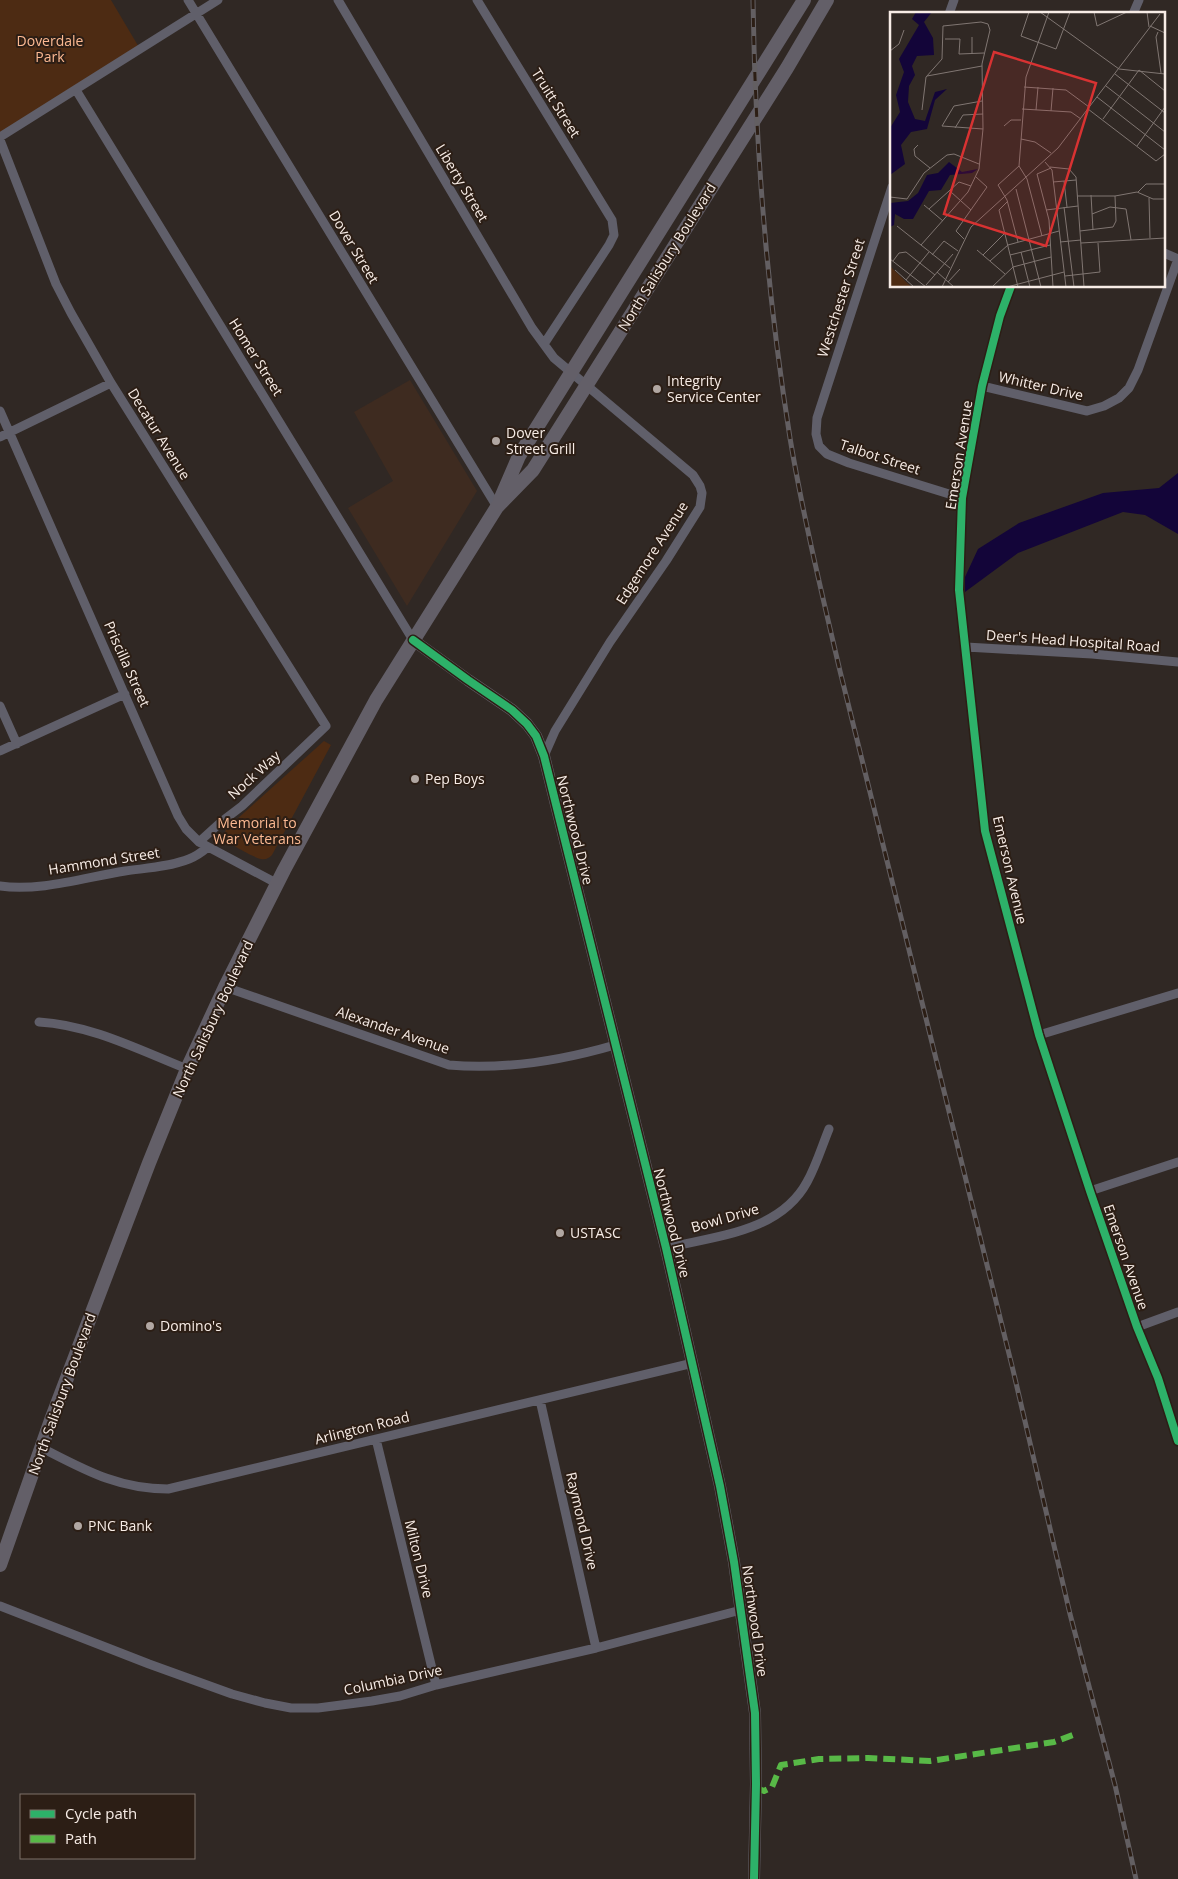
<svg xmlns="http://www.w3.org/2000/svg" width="1178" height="1879" font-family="'Open Sans',sans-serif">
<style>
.built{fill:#3e2b20}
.green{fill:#4d2b13}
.water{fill:#130539}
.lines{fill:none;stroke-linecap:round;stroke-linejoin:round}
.street{stroke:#605f6a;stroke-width:9}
.secondary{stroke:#64626b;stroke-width:12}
.primary{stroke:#635f68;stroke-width:14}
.rail-casing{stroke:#635f62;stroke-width:5}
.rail{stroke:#2c1e15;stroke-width:3;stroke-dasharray:9;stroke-linecap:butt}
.quiet{stroke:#58b947;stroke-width:6;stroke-dasharray:12 6;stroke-linecap:butt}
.cycleway-casing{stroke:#2c1e15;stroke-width:11}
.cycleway{stroke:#2db169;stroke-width:8}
.poi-dot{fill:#b1a7a2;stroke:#2c1e15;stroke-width:2}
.labels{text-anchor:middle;stroke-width:4;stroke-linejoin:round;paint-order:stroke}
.park-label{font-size:14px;fill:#fcb992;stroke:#2c1e15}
.street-label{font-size:14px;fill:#f7ece6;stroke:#2c1e15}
.poi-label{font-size:14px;fill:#f7ece6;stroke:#2c1e15;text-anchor:start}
.inset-road{fill:none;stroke:#807672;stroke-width:1}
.view{fill:#d83232;fill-opacity:0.15;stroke:#d83232;stroke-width:2.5}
.inset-edge{fill:none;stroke:#f7ece6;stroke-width:2.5}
</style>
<rect width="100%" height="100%" fill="#302824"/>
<path class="built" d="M 410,380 L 477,491 L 407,606 L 348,508 L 393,481 L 354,412 Z"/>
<path class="green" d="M 0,0 L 111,0 L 140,49 L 0,137 Z
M 324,741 L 331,745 L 272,855 C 269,858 266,860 261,859 C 253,857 226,843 224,836 L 226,829 Z"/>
<path class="water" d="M 1178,473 L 1178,534 L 1145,515 L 1123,512 L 1018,553 L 965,592 L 965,577 L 978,549 L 1019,523 L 1103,493 L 1159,488 Z"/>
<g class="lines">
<path class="street" d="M 188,0 L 497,507
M 338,0 L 532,328 L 554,358 L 693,475 L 700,486 L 702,493 L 700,507 L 666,561 L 610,642 L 555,731 L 544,756
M 477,0 L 612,220 L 614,235 L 609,245 L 544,344
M 949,14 L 954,0
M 1133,14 L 1139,0
M 76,90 L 413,640
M 0,137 L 218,0
M 0,140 L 56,284 L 71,313 L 111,383 L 326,726 L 242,806 L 221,822 L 199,842
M 892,187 L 817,418 L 816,434 L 819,446 L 827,454 L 849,463 L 962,498
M 1164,253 L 1178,259
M 1011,286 L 1000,316 L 982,386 L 962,498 L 959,590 L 985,831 L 1039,1035 L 1090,1191 L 1137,1327 L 1158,1378 L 1178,1441
M 982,386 L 1087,411 L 1104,406 L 1119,398 L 1129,388 L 1138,370 L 1178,259
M 0,411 L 178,816 L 186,829 L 199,842 L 278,884
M 0,437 L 111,383
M 966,647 L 1092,654 L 1178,662
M 0,706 L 17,744
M 0,751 L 125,694
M 0,886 C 39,892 86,877 125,871 C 146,868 169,867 189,859 C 197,856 202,852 208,847
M 225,987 L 449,1065 C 506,1070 560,1061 615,1045
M 39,1022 C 91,1025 139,1050 187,1069
M 1039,1035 L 1178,993
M 1090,1191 L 1178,1162
M 666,1248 C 716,1236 780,1232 807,1182 C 816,1166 822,1146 829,1129
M 1137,1327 L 1178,1312
M 540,1400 L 596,1648
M 376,1439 L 436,1685
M 42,1448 C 85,1470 118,1489 168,1489 L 693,1363
M 0,1606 L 149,1664 L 232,1694 L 265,1703 L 291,1708 L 318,1708 L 372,1701 L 400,1696 L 436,1685 L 596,1648 L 741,1610"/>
<path class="secondary" d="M 413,640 L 468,680 L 512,710 L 527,724 L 536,736 L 544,756 L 666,1248 L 720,1486 L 734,1562 L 755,1713 L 756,1784 L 754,1879"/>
<path class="primary" d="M 500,500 L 519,456 L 804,0
M 0,1565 L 51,1420 L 149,1163 L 187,1069 L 225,987 L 284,870 L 376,700 L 497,507 L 533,470 L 787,68 L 827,0"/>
<g class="rail-casing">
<path id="rail" d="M 753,0 C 755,147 767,293 790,438 C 803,516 822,594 840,671 L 1013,1370 L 1070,1614 L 1115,1785 L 1136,1879"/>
</g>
<use href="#rail" class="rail"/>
<path class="quiet" d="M 756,1788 L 764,1791 L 772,1787 L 781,1765 L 819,1759 L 868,1758 L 930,1761 L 1054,1742 L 1073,1735"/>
<g class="cycleway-casing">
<path id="cycleway" d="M 1011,286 L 1000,316 L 982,386 L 962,498 L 959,590 L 985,831 L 1039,1035 L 1090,1191 L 1137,1327 L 1158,1378 L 1178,1441
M 413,640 L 468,680 L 512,710 L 527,724 L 536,736 L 544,756 L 666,1248 L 720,1486 L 734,1562 L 755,1713 L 756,1784 L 754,1879"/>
</g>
<use href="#cycleway" class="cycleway"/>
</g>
<g class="poi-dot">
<circle cx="657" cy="389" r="5"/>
<circle cx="496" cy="441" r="5"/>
<circle cx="415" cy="779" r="5"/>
<circle cx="560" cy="1233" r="5"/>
<circle cx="150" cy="1326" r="5"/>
<circle cx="78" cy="1526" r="5"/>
</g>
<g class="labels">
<g class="park-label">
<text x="50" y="46">Doverdale<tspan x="50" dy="16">Park</tspan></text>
<text x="257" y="828">Memorial to<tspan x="257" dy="16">War Veterans</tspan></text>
</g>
<g class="street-label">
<text transform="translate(556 103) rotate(58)" y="5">Truitt Street</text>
<text transform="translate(462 183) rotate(59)" y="5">Liberty Street</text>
<text transform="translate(354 247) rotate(59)" y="5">Dover Street</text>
<text transform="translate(667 257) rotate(-58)" y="5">North Salisbury Boulevard</text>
<text transform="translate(841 298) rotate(-72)" y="5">Westchester Street</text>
<text transform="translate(256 357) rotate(58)" y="5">Homer Street</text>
<text transform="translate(1041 386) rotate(13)" y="5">Whitter Drive</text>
<text transform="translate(159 434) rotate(58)" y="5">Decatur Avenue</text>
<text transform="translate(959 455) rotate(-81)" y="5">Emerson Avenue</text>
<text transform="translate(880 457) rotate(18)" y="5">Talbot Street</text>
<text transform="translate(652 553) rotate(-57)" y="5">Edgemore Avenue</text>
<text transform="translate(1073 641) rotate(4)" y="5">Deer's Head Hospital Road</text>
<text transform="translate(127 664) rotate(66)" y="5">Priscilla Street</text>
<text transform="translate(254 775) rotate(-42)" y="5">Nock Way</text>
<text transform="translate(575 830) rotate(76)" y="5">Northwood Drive</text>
<text transform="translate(104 861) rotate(-9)" y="5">Hammond Street</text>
<text transform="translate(1010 870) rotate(77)" y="5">Emerson Avenue</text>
<text transform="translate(213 1019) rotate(-65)" y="5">North Salisbury Boulevard</text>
<text transform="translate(393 1030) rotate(19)" y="5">Alexander Avenue</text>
<text transform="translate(725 1218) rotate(-16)" y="5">Bowl Drive</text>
<text transform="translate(672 1223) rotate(76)" y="5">Northwood Drive</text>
<text transform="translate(1126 1257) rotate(71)" y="5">Emerson Avenue</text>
<text transform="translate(62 1394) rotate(-70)" y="5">North Salisbury Boulevard</text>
<text transform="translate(362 1428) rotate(-14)" y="5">Arlington Road</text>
<text transform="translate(582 1521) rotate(77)" y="5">Raymond Drive</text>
<text transform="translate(419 1559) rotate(76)" y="5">Milton Drive</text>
<text transform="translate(755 1621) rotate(82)" y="5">Northwood Drive</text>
<text transform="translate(393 1680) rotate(-12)" y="5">Columbia Drive</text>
</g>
<g class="poi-label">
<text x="667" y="386">Integrity<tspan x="667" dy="16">Service Center</tspan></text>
<text x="506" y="438">Dover<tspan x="506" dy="16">Street Grill</tspan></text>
<text x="425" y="784">Pep Boys</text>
<text x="570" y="1238">USTASC</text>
<text x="160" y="1331">Domino's</text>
<text x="88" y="1531">PNC Bank</text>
</g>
</g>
<g transform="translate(890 12)">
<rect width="275" height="275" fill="#302824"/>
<path d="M 0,254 L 16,270 L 22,275 L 0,275 Z" fill="#4d2b13"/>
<path d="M 26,0 L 42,0 L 34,10 L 43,26 L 44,43 L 27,44 L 22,54 L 25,63 L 19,74 L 18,90 L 25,107 L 35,109 L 45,80 L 57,77 L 45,88 L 37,117 L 21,120 L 11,133 L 15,152 L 0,163 L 0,116 L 10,100 L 6,83 L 14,60 L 9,47 L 29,13 L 22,7 ZM 59,150 L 72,160 L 88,157 L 82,161 L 60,163 L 51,178 L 39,179 L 23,207 L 14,207 L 5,202 L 4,213 L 0,215 L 0,191 L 18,189 L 28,181 L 37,163 L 48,161 Z" fill="#130539"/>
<path class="inset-road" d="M 139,0 L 131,24 L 166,37 L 180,0M 150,0 L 229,57 L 275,62M 204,0 L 207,14 L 237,0M 257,0 L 259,15M 260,14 L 275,21M 268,20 L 266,25 L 271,61M 55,27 L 70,27 L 69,42 L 94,41M 0,39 L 9,32 L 14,18M 82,42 L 82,25M 0,54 L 0,73M 225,62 L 275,101M 37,64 L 92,54M 216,74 L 275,120M 134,75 L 176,78 L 199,95M 207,85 L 275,138M 92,89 L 64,94 L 52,114 L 93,117M 132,97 L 181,100 L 191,107M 198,97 L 266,149 L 275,142M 146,98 L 148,75M 161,99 L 163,76M 213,107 L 249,58 L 275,79M 114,114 L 121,108 L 131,108M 65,116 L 73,103 L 93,102M 131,127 L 145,130 L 161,141M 28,133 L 24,137 L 25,144 L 40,156M 247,134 L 275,95M 155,150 L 162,158 L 176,275M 160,155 L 179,157 L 186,165 L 194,275M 161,156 L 147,162 L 159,208 L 163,275M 174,169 L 177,195M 163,170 L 186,168M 126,177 L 151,275M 61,180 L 81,198M 248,180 L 256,172 L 275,172M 201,183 L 203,218M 187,184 L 225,184 L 247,180 L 263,187 L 275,187M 0,185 L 17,187 L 34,161 L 57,143 L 64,142 L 89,152M 259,186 L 260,226M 118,189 L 109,198 L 128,275M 34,193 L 53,209M 174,195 L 184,275M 39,197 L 69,170 L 81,174M 156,198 L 188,194M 202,202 L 220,195 L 236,197 L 241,228M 7,214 L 60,256M 190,219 L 223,215 L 226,209 L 225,184M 152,224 L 137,167 L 129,154 L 136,65 L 159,0M 74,227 L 66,219 L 97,175 L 86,165M 128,230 L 117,188 L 108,173 L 129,154M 170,230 L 191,228M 191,231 L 275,226M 31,233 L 78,180 L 89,157 L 93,117 L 92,52 L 100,18 L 98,12 L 91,10 L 53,14 L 52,47 L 36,65 L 32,98M 87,238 L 115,262M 131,240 L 140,275M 42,243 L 54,229 L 68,239M 93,243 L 115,221M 120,243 L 160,233M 0,247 L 36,275M 3,249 L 9,241 L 16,240 L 45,263M 100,249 L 118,233 L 169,219M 5,258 L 24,275M 47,260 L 64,275M 175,264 L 210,260 L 208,231M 16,268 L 39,240M 58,270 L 70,257M 36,273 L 63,242M 52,275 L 81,215 L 168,136 L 270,2M 102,275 L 123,255 L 161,245M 117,275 L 174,260"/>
<path class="view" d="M 104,40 L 206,71 L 156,234 L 54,202 Z"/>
<rect width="275" height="275" class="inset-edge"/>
</g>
<rect x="20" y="1794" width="175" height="65" fill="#2c1e15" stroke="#7d7069"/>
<rect x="30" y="1810" width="25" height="8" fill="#2db169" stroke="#7d7069"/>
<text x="65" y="1819" font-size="15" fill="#f7ece6">Cycle path</text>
<rect x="30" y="1835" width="25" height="8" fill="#58b947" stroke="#7d7069"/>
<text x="65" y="1844" font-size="15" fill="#f7ece6">Path</text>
</svg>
